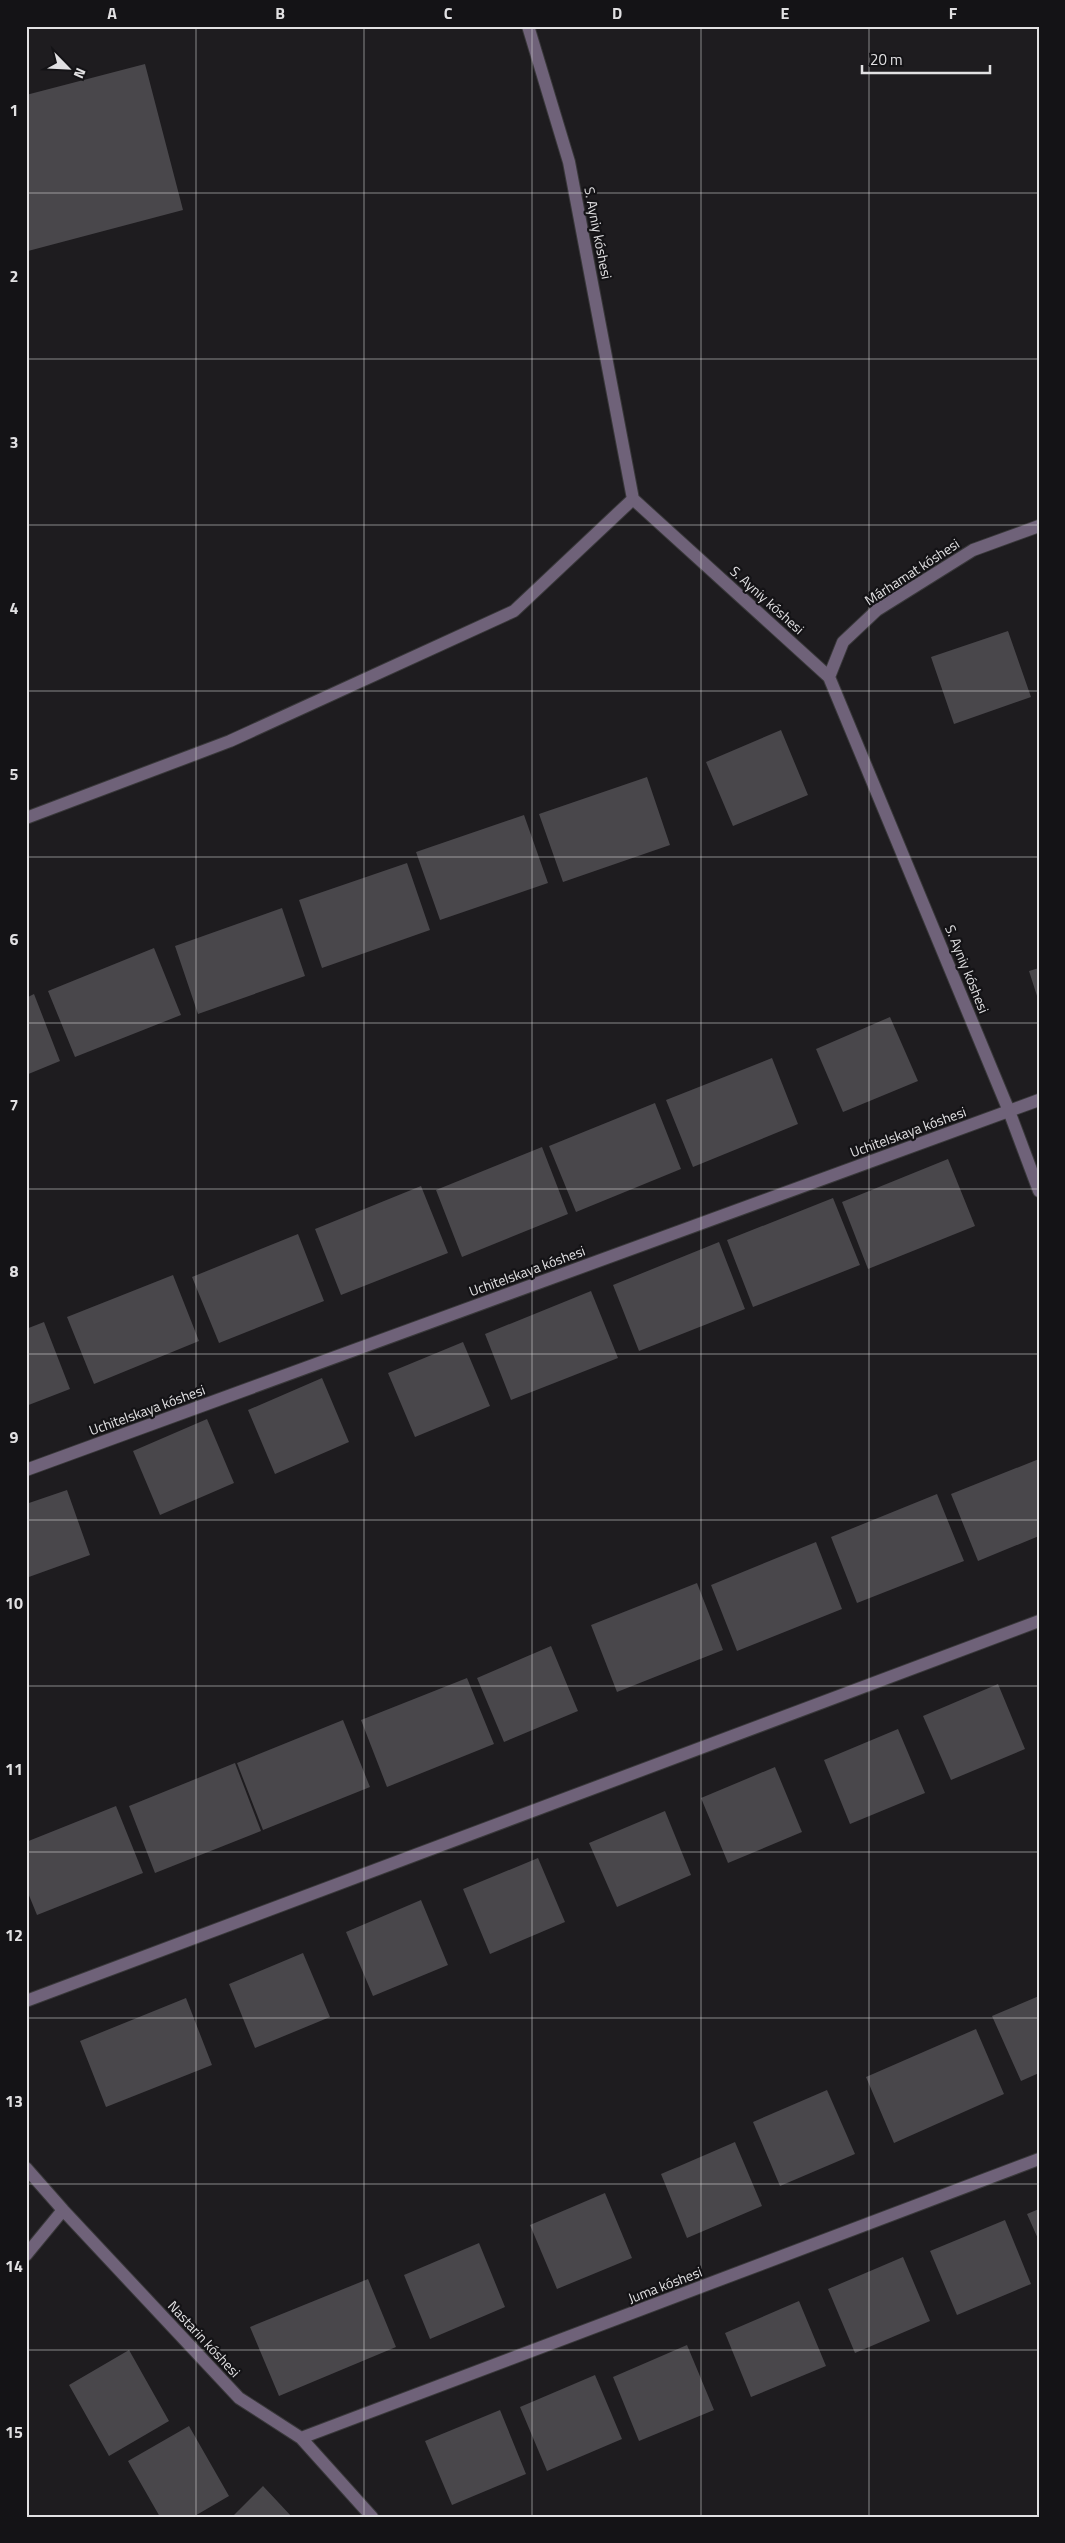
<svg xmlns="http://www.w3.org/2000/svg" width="1065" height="2543" font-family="'Titillium Web',sans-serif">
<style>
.building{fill:#49474b}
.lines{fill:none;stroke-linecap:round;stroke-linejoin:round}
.minor-casing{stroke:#39383a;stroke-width:14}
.minor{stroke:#6f6279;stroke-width:12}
.grid{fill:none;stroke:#e2e1e3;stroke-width:1;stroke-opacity:0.55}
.labels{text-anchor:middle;stroke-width:4.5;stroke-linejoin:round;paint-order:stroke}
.street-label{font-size:14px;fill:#e2e1e3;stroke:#141316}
.neatline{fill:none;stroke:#e2e1e3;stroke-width:2}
.grid-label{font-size:16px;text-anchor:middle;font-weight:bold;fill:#e2e1e3}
</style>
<rect width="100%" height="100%" fill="#1e1c1f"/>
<path class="building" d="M 145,64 L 183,210 L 28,251 L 26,95 Z
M 1008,631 L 1031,697 L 954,724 L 931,657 Z
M 781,730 L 808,795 L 733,826 L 706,762 Z
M 647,777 L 670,845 L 563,882 L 539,814 Z
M 524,815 L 548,883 L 440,920 L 416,852 Z
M 407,863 L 430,930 L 322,968 L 299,900 Z
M 282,908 L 305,976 L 198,1014 L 175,946 Z
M 154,948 L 181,1015 L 75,1057 L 48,991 Z
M 1039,968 L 1039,999 L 1038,999 L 1029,971 Z
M 34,994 L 60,1061 L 26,1075 L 26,998 Z
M 890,1017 L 918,1081 L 843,1112 L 816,1049 Z
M 772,1058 L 798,1124 L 693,1167 L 666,1100 Z
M 655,1103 L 681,1169 L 576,1212 L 549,1146 Z
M 542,1147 L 568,1214 L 462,1257 L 436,1190 Z
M 948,1159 L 975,1226 L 868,1269 L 842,1202 Z
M 421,1186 L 448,1253 L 341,1295 L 315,1229 Z
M 833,1198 L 860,1265 L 753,1307 L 727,1240 Z
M 298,1234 L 324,1301 L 219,1343 L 192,1277 Z
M 719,1242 L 745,1309 L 639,1351 L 613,1285 Z
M 173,1275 L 199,1341 L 94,1384 L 67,1317 Z
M 591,1291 L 618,1358 L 511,1400 L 485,1334 Z
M 44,1322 L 70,1389 L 26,1406 L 26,1329 Z
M 463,1342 L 490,1406 L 415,1437 L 388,1373 Z
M 322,1378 L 349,1442 L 275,1474 L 248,1410 Z
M 207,1419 L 234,1483 L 160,1515 L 133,1451 Z
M 1039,1459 L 1039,1536 L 978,1561 L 951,1494 Z
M 67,1490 L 90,1555 L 26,1578 L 26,1504 Z
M 937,1494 L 964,1561 L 857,1603 L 831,1537 Z
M 816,1542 L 842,1609 L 737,1651 L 711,1585 Z
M 697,1583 L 723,1650 L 617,1692 L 591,1625 Z
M 551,1646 L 578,1711 L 504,1742 L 477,1678 Z
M 467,1678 L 494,1744 L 387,1787 L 361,1720 Z
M 998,1684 L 1025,1749 L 951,1780 L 923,1716 Z
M 343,1720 L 370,1787 L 263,1830 L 237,1763 Z
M 898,1729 L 925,1793 L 850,1824 L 824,1760 Z
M 235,1763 L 261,1831 L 155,1873 L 129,1806 Z
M 775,1767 L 802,1832 L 728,1863 L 701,1798 Z
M 116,1806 L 143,1873 L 37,1915 L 26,1888 L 26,1842 Z
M 665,1811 L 691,1875 L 617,1907 L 589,1843 Z
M 538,1858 L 565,1922 L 490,1954 L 463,1889 Z
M 421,1900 L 448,1965 L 373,1996 L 346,1932 Z
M 303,1953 L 330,2017 L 255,2048 L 229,1984 Z
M 1039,1996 L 1039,2073 L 1021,2081 L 992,2016 Z
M 186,1998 L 212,2065 L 106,2107 L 80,2041 Z
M 976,2029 L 1004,2094 L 894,2143 L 866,2077 Z
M 827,2090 L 855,2154 L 780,2186 L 753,2122 Z
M 735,2142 L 762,2206 L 687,2238 L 661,2174 Z
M 605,2193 L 632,2258 L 557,2289 L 530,2225 Z
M 1039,2209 L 1039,2241 L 1027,2214 Z
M 1005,2220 L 1031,2284 L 957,2315 L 930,2251 Z
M 479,2243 L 505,2307 L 430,2339 L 404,2275 Z
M 903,2257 L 930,2321 L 855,2353 L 828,2289 Z
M 368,2279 L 396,2347 L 279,2396 L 250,2327 Z
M 799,2301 L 826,2366 L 751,2397 L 725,2333 Z
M 687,2345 L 714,2410 L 639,2441 L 613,2377 Z
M 129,2350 L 169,2421 L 109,2456 L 69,2385 Z
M 595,2375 L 622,2439 L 547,2471 L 520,2407 Z
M 500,2410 L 526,2474 L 452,2505 L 425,2441 Z
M 189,2426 L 229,2496 L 193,2517 L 160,2517 L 128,2461 Z
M 263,2486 L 292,2517 L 232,2517 Z"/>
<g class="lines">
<g class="minor-casing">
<path id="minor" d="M 528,26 L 569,162 L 633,499 L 829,677 L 1009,1111 L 1039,1191
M 829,677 L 843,642 L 877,610 L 973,550 L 1039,526
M 26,818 L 230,741 L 514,611 L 633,499
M 26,1470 L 1039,1100
M 26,2001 L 1039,1621
M 26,2168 L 63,2210 L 239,2398 L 301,2438 L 372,2517
M 26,2255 L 63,2210
M 301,2438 L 1039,2159"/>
</g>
<use href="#minor" class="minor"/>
</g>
<path class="grid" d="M 196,26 L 196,2517M 364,26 L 364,2517M 532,26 L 532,2517M 701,26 L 701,2517M 869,26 L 869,2517M 26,193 L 1039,193M 26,359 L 1039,359M 26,525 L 1039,525M 26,691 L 1039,691M 26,857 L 1039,857M 26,1023 L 1039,1023M 26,1189 L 1039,1189M 26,1354 L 1039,1354M 26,1520 L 1039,1520M 26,1686 L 1039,1686M 26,1852 L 1039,1852M 26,2018 L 1039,2018M 26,2184 L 1039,2184M 26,2350 L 1039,2350"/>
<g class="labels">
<g class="street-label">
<text transform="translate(598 233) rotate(79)" y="5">S. Ayniy kóshesi</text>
<text transform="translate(912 572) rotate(-33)" y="5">Márhamat kóshesi</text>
<text transform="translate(767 600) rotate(42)" y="5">S. Ayniy kóshesi</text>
<text transform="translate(967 969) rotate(68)" y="5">S. Ayniy kóshesi</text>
<text transform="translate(908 1132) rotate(-20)" y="5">Uchitelskaya kóshesi</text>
<text transform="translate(527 1271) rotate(-20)" y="5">Uchitelskaya kóshesi</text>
<text transform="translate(147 1410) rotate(-20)" y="5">Uchitelskaya kóshesi</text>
<text transform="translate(665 2285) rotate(-21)" y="5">Juma kóshesi</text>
<text transform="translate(204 2339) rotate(47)" y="5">Nastarin kóshesi</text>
</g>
</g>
<rect width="1065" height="2543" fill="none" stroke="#141316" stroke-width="55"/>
<g transform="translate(68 68) rotate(114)" stroke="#141316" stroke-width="4" paint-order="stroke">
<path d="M0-4L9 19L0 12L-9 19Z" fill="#e2e1e3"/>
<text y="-8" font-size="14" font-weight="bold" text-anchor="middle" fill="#e2e1e3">N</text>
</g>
<path d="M862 65v8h128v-8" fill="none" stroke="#e2e1e3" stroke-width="2.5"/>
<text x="870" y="65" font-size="15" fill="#e2e1e3" stroke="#141316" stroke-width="4" paint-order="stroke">20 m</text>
<rect x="28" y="28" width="1010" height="2488" class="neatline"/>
<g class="grid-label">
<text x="112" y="19">A</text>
<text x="280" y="19">B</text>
<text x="448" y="19">C</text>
<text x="617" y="19">D</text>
<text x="785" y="19">E</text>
<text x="953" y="19">F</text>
<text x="14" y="116">1</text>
<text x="14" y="282">2</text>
<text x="14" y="448">3</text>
<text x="14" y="614">4</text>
<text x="14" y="780">5</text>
<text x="14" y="945">6</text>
<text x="14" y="1111">7</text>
<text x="14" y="1277">8</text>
<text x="14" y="1443">9</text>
<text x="14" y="1609">10</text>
<text x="14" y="1775">11</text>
<text x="14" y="1941">12</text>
<text x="14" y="2107">13</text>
<text x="14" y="2272">14</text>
<text x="14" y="2438">15</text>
</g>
</svg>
